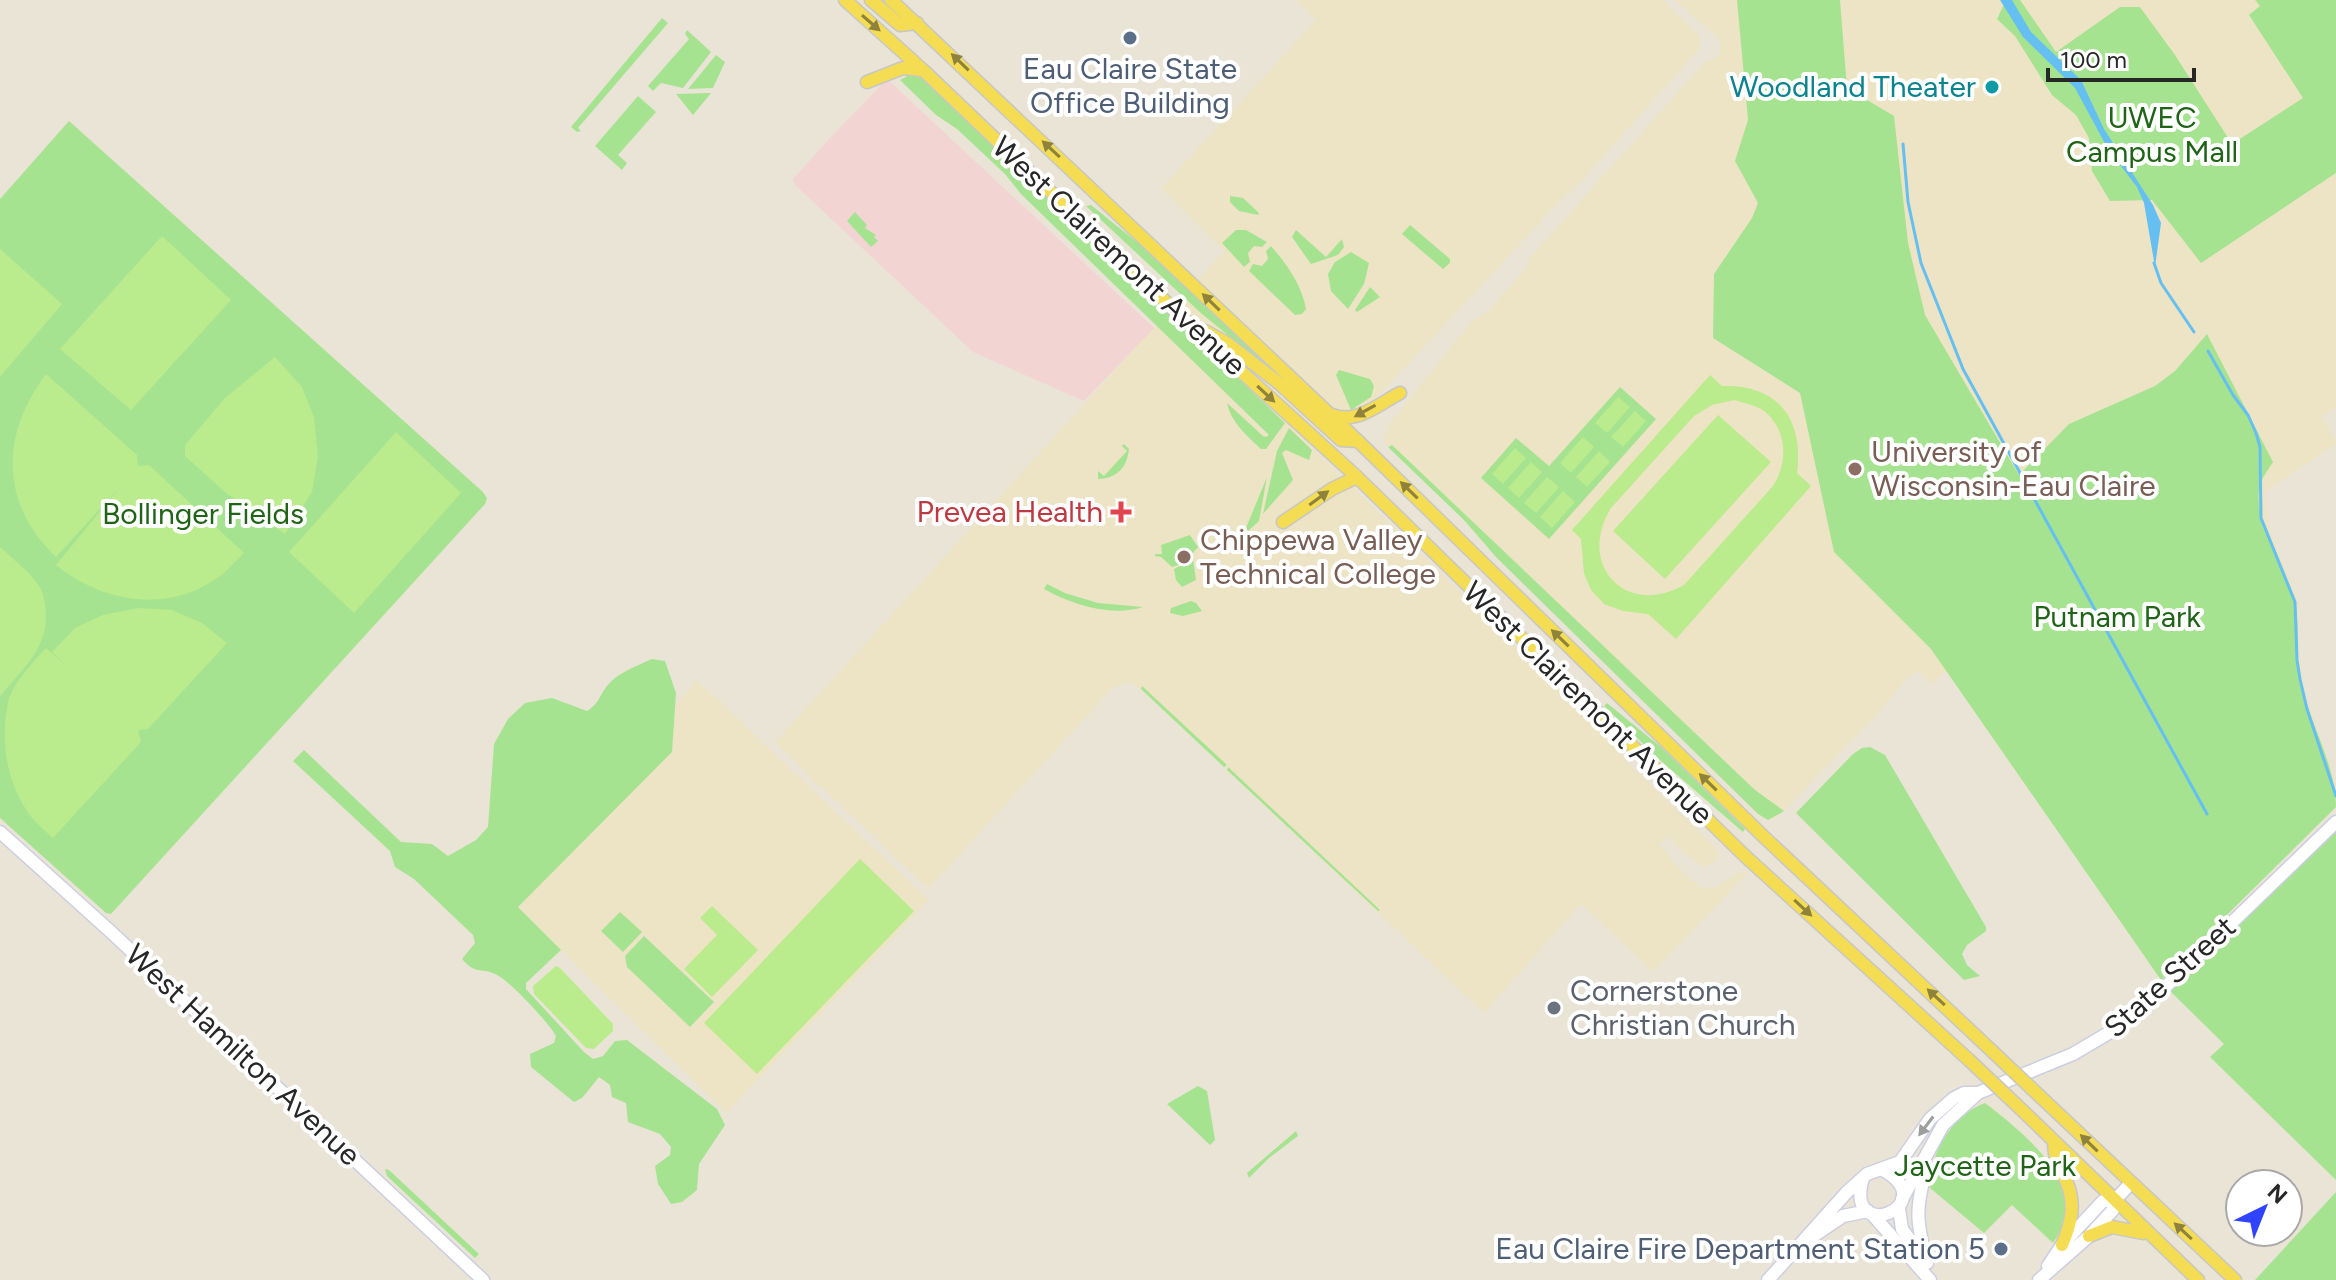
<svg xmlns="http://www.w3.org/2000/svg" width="2336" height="1280" font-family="Figtree,sans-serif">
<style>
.education{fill:#ede4c5}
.medical{fill:#f2d4d3}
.green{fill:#a5e391}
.pitch{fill:#baeb8c;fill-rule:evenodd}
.water{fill:#65bff1}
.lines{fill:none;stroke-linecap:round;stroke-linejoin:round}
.stream{stroke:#65bff1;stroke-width:3}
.secondary-casing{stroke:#cccee1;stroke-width:15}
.primary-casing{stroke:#c7c7c7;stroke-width:15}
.secondary{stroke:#fff;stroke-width:12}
.primary{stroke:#f4dd52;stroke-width:12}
.primary-bridge-casing{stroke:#c7c7c7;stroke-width:15;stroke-linecap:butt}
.primary-bridge{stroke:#f4dd52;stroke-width:12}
.oneway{fill:#8e823c}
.oneway2{fill:#9e9e9e}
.service-dot{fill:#5c6f8a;stroke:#fff;stroke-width:3}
.culture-dot{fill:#0f9aa8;stroke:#fff;stroke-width:3}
.education-dot{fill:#8d6e63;stroke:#fff;stroke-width:3}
.health-dot{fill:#e0444e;stroke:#fff;stroke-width:3}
.worship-dot{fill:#6b7280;stroke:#fff;stroke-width:3}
.labels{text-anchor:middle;stroke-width:8;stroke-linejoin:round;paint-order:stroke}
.service-label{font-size:30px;fill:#4e5e75;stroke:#fff}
.culture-label{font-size:30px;fill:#0d838f;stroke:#fff;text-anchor:end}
.park-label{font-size:30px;fill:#206417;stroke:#fff}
.street-label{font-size:30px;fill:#272727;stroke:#fff}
.education-label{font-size:30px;fill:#785e54;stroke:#fff;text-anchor:start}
.health-label{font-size:30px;fill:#be3a42;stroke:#fff;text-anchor:end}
.worship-label{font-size:30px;fill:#5b616d;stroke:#fff;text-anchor:start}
</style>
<rect width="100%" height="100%" fill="#eae4d7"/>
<path class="education" d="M 1295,0 L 1663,0 L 1699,35 L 1700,48 L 1692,57 L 1578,185 L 1557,204 L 1405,368 L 1374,400 L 1359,411 L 1342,413 L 1309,445 L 1595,723 L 1629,764 L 1714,846 L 1719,855 L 1717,860 L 1704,868 L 1681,851 L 1667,836 L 1660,845 L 1685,875 L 1703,888 L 1715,888 L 1735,874 L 1750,871 L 1653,972 L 1581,904 L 1484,1013 L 1141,689 L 1130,683 L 1119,685 L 1110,691 L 930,887 L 926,887 L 825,790 L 813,783 L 807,773 L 775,742 L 1224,251 L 1161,188 L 1316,20 Z
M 1675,0 L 2336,0 L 2336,407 L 2322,417 L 2336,439 L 2336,444 L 2265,492 L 2270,531 L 2299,601 L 2299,649 L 2305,691 L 2336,785 L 2336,807 L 2161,980 L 1946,671 L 1932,684 L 1918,672 L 1909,676 L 1875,717 L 1780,815 L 1774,819 L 1764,818 L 1496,557 L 1464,520 L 1383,441 L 1389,424 L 1471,322 L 1490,309 L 1524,270 L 1532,255 L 1705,62 L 1714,59 L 1719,54 L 1721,45 L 1719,39 Z
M 697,680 L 929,900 L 726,1113 L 517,907 L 671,753 L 674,707 Z"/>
<path class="medical" d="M 887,79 L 1154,328 L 1084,401 L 973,352 L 794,184 L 793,179 L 828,140 Z"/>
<path class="green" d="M 1737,0 L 1840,0 L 1847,88 L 1894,116 L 1908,243 L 1925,315 L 2019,475 L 2069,424 L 2155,386 L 2175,371 L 2207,334 L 2273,462 C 2268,470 2260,480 2259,489 C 2255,527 2284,564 2294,599 C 2301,624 2295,653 2300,678 C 2308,722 2336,763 2336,807 L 2161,980 L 1931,649 L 1834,552 L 1800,393 L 1713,338 L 1714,274 L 1752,218 L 1758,203 L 1735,161 L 1748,120 Z
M 2006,0 L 2020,0 L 2056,52 L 2120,7 L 2140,7 L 2175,55 L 2232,144 L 2303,98 L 2249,15 L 2260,6 L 2255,0 L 2336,0 L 2336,173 L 2201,263 L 2152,200 L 2110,201 L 2092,171 L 2089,138 L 2076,115 L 2052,95 L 2015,36 L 1997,19 Z
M 662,18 L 668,23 L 578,128 L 581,131 L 577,132 L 571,127 Z
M 687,30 L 711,52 L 683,88 L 661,83 L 653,91 L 648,86 L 689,39 L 685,34 Z
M 716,55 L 725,62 L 713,88 L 688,89 Z
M 913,73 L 927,81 L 1285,423 L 1266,449 L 1261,449 C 1247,436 1231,422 1227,403 L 1263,436 L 1266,437 L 1269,435 L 1021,194 L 1005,174 L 957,129 L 936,115 L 900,80 Z
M 711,93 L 693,115 L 676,94 Z
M 638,96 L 656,112 L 618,155 L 627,163 L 622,170 L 595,146 Z
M 69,121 L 483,492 L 487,498 L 485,504 L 111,914 L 106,913 L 0,818 L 0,199 Z
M 1230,196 L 1243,198 L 1259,213 L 1258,215 L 1239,211 L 1230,202 Z
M 1091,205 L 1164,264 L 1282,375 L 1281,378 L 1202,314 L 1086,206 Z
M 855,212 L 867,225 L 865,228 L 876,235 L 874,237 L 878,241 L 871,247 L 847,221 Z
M 1410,225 L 1450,259 L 1450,263 L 1443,269 L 1402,234 Z
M 1236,230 L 1246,230 L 1267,242 L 1262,247 L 1254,246 L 1248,253 L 1250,262 L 1244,267 L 1222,243 Z
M 1296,230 L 1326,257 L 1342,239 L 1344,247 L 1338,255 L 1311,264 L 1292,237 Z
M 1271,246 C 1286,263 1302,285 1306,309 L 1302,314 L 1295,315 L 1249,271 L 1253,264 L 1262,266 L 1268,259 L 1266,251 Z
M 1351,252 L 1369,263 L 1364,284 L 1348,309 L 1331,291 L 1328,274 L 1335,262 Z
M 1370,287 L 1380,297 L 1357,312 L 1355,310 Z
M 1339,370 L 1370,379 L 1374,386 L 1371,397 L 1351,410 L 1336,375 Z
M 1620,387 L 1656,419 L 1549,539 L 1481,478 L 1516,438 L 1549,466 Z
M 1289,428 L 1312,450 L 1309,460 L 1286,450 L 1282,453 L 1293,480 L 1263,514 L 1277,451 Z
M 1124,444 L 1129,449 C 1127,467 1118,478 1098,479 L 1098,471 L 1104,476 L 1127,451 L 1122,446 Z
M 1392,445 L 1755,790 L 1784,811 L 1768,820 L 1758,814 L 1496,557 L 1464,520 L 1388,447 Z
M 1267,477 L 1259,521 L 1248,531 L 1246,528 Z
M 1190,535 L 1198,547 L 1184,563 L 1172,567 L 1161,557 L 1155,556 L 1155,554 L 1162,554 L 1161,545 Z
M 1193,559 L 1196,580 L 1182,587 L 1176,580 L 1174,569 Z
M 1047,584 L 1065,593 L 1098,603 L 1143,607 C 1112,617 1072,605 1044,589 Z
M 1191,601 L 1196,603 L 1202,611 L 1183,616 L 1170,613 L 1171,608 Z
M 652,659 L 665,661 L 676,693 L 672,752 L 518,907 L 561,950 L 526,983 L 526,989 L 584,1052 L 593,1059 L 603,1056 L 615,1041 L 627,1040 L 717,1109 L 725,1125 L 699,1164 L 697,1190 L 682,1202 L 671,1204 L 658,1184 L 655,1166 L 670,1155 L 671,1147 L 660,1134 L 628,1122 L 626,1103 L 612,1097 L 610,1085 L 599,1077 L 582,1098 L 574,1102 L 531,1067 L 530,1054 L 554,1043 L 556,1036 C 548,1022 511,982 497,975 C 481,966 478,977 462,959 L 475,943 L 473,935 L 414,879 L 395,867 L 390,851 L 293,761 L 304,750 L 401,842 L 432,844 L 448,856 L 476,840 L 488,827 L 494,744 L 508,719 L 525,703 L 552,698 L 587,711 C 599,704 599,696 607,686 C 618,672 637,666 652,659 Z
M 1142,686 L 1227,765 L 1224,767 L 1141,689 Z
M 1607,703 L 1662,748 L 1745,829 L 1743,832 L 1661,761 L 1604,706 Z
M 1870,747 L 1885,755 L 1986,927 L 1986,931 L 1967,945 L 1962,954 L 1967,965 L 1980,976 L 1964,980 L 1796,813 L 1853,754 L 1862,748 Z
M 1228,767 L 1380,910 L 1378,911 L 1227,770 Z
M 2336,831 L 2336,1180 L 2210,1057 L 2224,1044 L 2169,990 Z
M 620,912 L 642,932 L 623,952 L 601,931 Z
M 644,936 L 714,1002 L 690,1027 L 627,967 L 625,956 Z
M 1198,1086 L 1207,1091 L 1215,1140 L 1210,1145 L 1167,1104 Z
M 1985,1103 C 2014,1125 2069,1169 2067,1209 C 2066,1222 2060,1232 2053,1243 L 2012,1205 L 1984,1233 L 1930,1188 C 1932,1181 1931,1175 1932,1168 C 1938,1140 1958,1113 1985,1103 Z
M 1296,1131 L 1298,1136 L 1269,1158 L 1249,1178 L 1247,1173 Z
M 385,1169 L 389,1170 L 479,1254 L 475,1258 L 387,1176 Z
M 2336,1192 L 2336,1280 L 2255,1280 Z"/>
<path class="pitch" d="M 162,236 L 231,300 L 131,410 L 60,349 Z
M 0,249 L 62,304 L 0,377 Z
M 275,357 L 302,387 L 314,417 L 318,457 L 312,492 L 285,534 L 226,493 L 185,456 L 185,445 L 225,398 Z
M 46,374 L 137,455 L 138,466 L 149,465 L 244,553 C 235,561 227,572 217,578 C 167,614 101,602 56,565 L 120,487 L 56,557 C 0,504 0,435 46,374 Z
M 1710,375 L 1722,386 C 1778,384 1804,419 1797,473 L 1811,486 L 1676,639 L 1648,614 L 1623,611 L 1604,604 L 1591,590 L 1584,573 L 1581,539 L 1572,530 ZM 1734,400 C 1744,403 1756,405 1764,411 C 1788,430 1788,463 1773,486 L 1684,585 C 1626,618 1576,565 1611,508 L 1694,416 L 1712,405 Z
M 1618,397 L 1630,407 L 1607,433 L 1595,423 Z
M 1635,411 L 1646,421 L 1623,447 L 1611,437 Z
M 1718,415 L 1771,462 L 1665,579 L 1613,531 Z
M 396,432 L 461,493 L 354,613 L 289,552 Z
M 1583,437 L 1594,447 L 1571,473 L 1560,463 Z
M 1515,448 L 1526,458 L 1503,484 L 1492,474 Z
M 1599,451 L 1610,462 L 1587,487 L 1576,477 Z
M 1531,462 L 1542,472 L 1519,498 L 1508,488 Z
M 1547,477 L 1559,487 L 1536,513 L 1524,503 Z
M 1563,491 L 1575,502 L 1552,528 L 1540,517 Z
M 0,547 C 14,560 29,571 40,587 C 43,593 44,598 45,605 C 52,644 23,669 0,696 Z
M 138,608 L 172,610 L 202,623 L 227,643 L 148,729 L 138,730 L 141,742 L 53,838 C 44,830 33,821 27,811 C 5,778 0,736 9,698 C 16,680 33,662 46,648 L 68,667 L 52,652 L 75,628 L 103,615 Z
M 860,859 L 914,911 L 757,1074 L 704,1023 Z
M 712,906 L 758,950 L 712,997 L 684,969 L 717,935 L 700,918 Z
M 556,966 L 560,968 L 613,1024 L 613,1031 L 594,1049 L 586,1048 L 534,994 L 533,986 Z"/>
<path class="water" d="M 2000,0 L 2012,0 L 2031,32 L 2081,80 L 2104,129 L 2153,205 L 2161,223 L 2155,267 L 2144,203 L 2137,187 L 2108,149 L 2075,88 L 2023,37 Z"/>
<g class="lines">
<path class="stream" d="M 1903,144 L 1908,202 L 1921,263 L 1963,369 L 2207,814
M 2154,263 L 2161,283 L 2194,332
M 2208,351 L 2233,395 L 2248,415 L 2256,433 L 2260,447 L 2261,518 L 2295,602 L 2297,660 L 2300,679 L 2307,709 L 2336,796"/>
<g class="secondary-casing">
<path id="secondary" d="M 0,832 L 111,932 L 483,1280
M 1927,1166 C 1915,1209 1916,1221 1927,1263
M 1863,1178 C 1843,1247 1945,1205 1883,1170
M 1902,1199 L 1943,1125 L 1978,1093
M 1899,1209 L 1902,1229 L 1923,1258
M 1872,1214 L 1930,1280
M 1809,1239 L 1843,1216 L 1868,1211
M 2048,1266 L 2062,1245 L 2103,1201 L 2114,1201
M 1768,1280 L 1847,1192 L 1867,1174 L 1900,1162 L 1930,1119 L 1954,1098 L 1964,1093 L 1978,1093 L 2073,1054 L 2117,1028 L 2158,994 L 2336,822
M 2039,1280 L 2089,1236 L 2113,1210 L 2114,1201 L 2131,1183"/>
</g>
<g class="primary-casing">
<path id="primary" d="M 845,0 L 924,71 L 1188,323 L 1357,477 L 1745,856 L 1969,1060
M 871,0 L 900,25 L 917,23
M 891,0 L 1358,441 L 1764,837 L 1992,1051
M 867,82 L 903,68 L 921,70
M 1205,331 L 1227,343 L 1280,384 L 1341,440 L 1358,441
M 1332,415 C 1356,425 1379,404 1400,393
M 1283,522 L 1332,489 L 1357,477
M 2047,1103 L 2235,1280
M 2024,1112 L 2198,1280
M 2054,1141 C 2054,1161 2060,1165 2067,1183 C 2076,1205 2071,1224 2062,1245
M 2089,1236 L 2112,1227 L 2143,1233"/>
</g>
<use href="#secondary" class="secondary"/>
<use href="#primary" class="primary"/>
<g class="primary-bridge-casing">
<path id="primary-bridge" d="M 1992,1051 L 2047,1103
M 1969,1060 L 2024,1112"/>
</g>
<use href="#primary-bridge" class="primary-bridge"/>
</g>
<defs><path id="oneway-solid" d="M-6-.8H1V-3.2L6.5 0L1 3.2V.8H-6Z" transform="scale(2)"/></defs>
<g class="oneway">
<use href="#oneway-solid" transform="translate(871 23) rotate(41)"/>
<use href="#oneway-solid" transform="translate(960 62) rotate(-136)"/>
<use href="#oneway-solid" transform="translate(1051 149) rotate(-137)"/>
<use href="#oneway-solid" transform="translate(1211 302) rotate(-136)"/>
<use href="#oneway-solid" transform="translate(1266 394) rotate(43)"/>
<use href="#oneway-solid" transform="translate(1365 411) rotate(151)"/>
<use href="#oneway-solid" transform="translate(1409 490) rotate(-136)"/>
<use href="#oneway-solid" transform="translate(1319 498) rotate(-36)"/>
<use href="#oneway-solid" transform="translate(1560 638) rotate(-136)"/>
<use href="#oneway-solid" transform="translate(1708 782) rotate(-136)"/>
<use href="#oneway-solid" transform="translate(1803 908) rotate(43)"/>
<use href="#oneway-solid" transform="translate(1936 997) rotate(-137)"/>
<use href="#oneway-solid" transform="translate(2089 1143) rotate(-136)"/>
<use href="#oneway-solid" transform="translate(2183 1231) rotate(-137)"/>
</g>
<use class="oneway2" href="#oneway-solid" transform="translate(1926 1126) rotate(127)"/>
<g class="service-dot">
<circle cx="1130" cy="38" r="8"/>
<circle cx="2001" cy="1249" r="8"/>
</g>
<circle class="culture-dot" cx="1992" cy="87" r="8"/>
<g class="education-dot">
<circle cx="1855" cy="469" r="8"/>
<circle cx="1184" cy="557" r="8"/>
</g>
<path class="health-dot" d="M1117 500h8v8h8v8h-8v8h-8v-8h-8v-8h8z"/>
<circle class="worship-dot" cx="1554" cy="1008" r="8"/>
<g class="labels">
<g class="service-label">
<text x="1130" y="79">Eau Claire State<tspan x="1130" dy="34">Office Building</tspan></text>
<text x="1985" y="1259" text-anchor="end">Eau Claire Fire Department Station 5</text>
</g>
<g class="culture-label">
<text x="1976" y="97">Woodland Theater</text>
</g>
<g class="park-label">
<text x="2152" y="128">UWEC<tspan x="2152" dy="34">Campus Mall</tspan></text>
<text x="203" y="524">Bollinger Fields</text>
<text x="2117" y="627">Putnam Park</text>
<text x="1985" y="1176">Jaycette Park</text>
</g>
<g class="street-label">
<text transform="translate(1119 256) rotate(43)" y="10">West Clairemont Avenue</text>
<text transform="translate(1588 703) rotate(44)" y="10">West Clairemont Avenue</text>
<text transform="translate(2170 977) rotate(-42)" y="10">State Street</text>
<text transform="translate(243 1055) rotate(43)" y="10">West Hamilton Avenue</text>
</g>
<g class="education-label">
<text x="1871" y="462">University of<tspan x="1871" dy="34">Wisconsin-Eau Claire</tspan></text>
<text x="1200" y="550">Chippewa Valley<tspan x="1200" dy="34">Technical College</tspan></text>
</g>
<g class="health-label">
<text x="1103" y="522">Prevea Health</text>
</g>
<g class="worship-label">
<text x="1570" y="1001">Cornerstone<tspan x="1570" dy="34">Christian Church</tspan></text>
</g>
</g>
<g transform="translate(2264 1208) rotate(43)"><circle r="38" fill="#ffffff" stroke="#a9a9a9" stroke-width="2"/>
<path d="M0-6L14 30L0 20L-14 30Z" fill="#3043ff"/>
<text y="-12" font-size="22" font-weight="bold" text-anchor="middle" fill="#272727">N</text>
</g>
<path d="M2048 68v12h146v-12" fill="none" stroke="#272727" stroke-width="4"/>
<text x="2060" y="68" font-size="24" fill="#272727" stroke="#ffffff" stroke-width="6" paint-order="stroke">100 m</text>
</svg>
